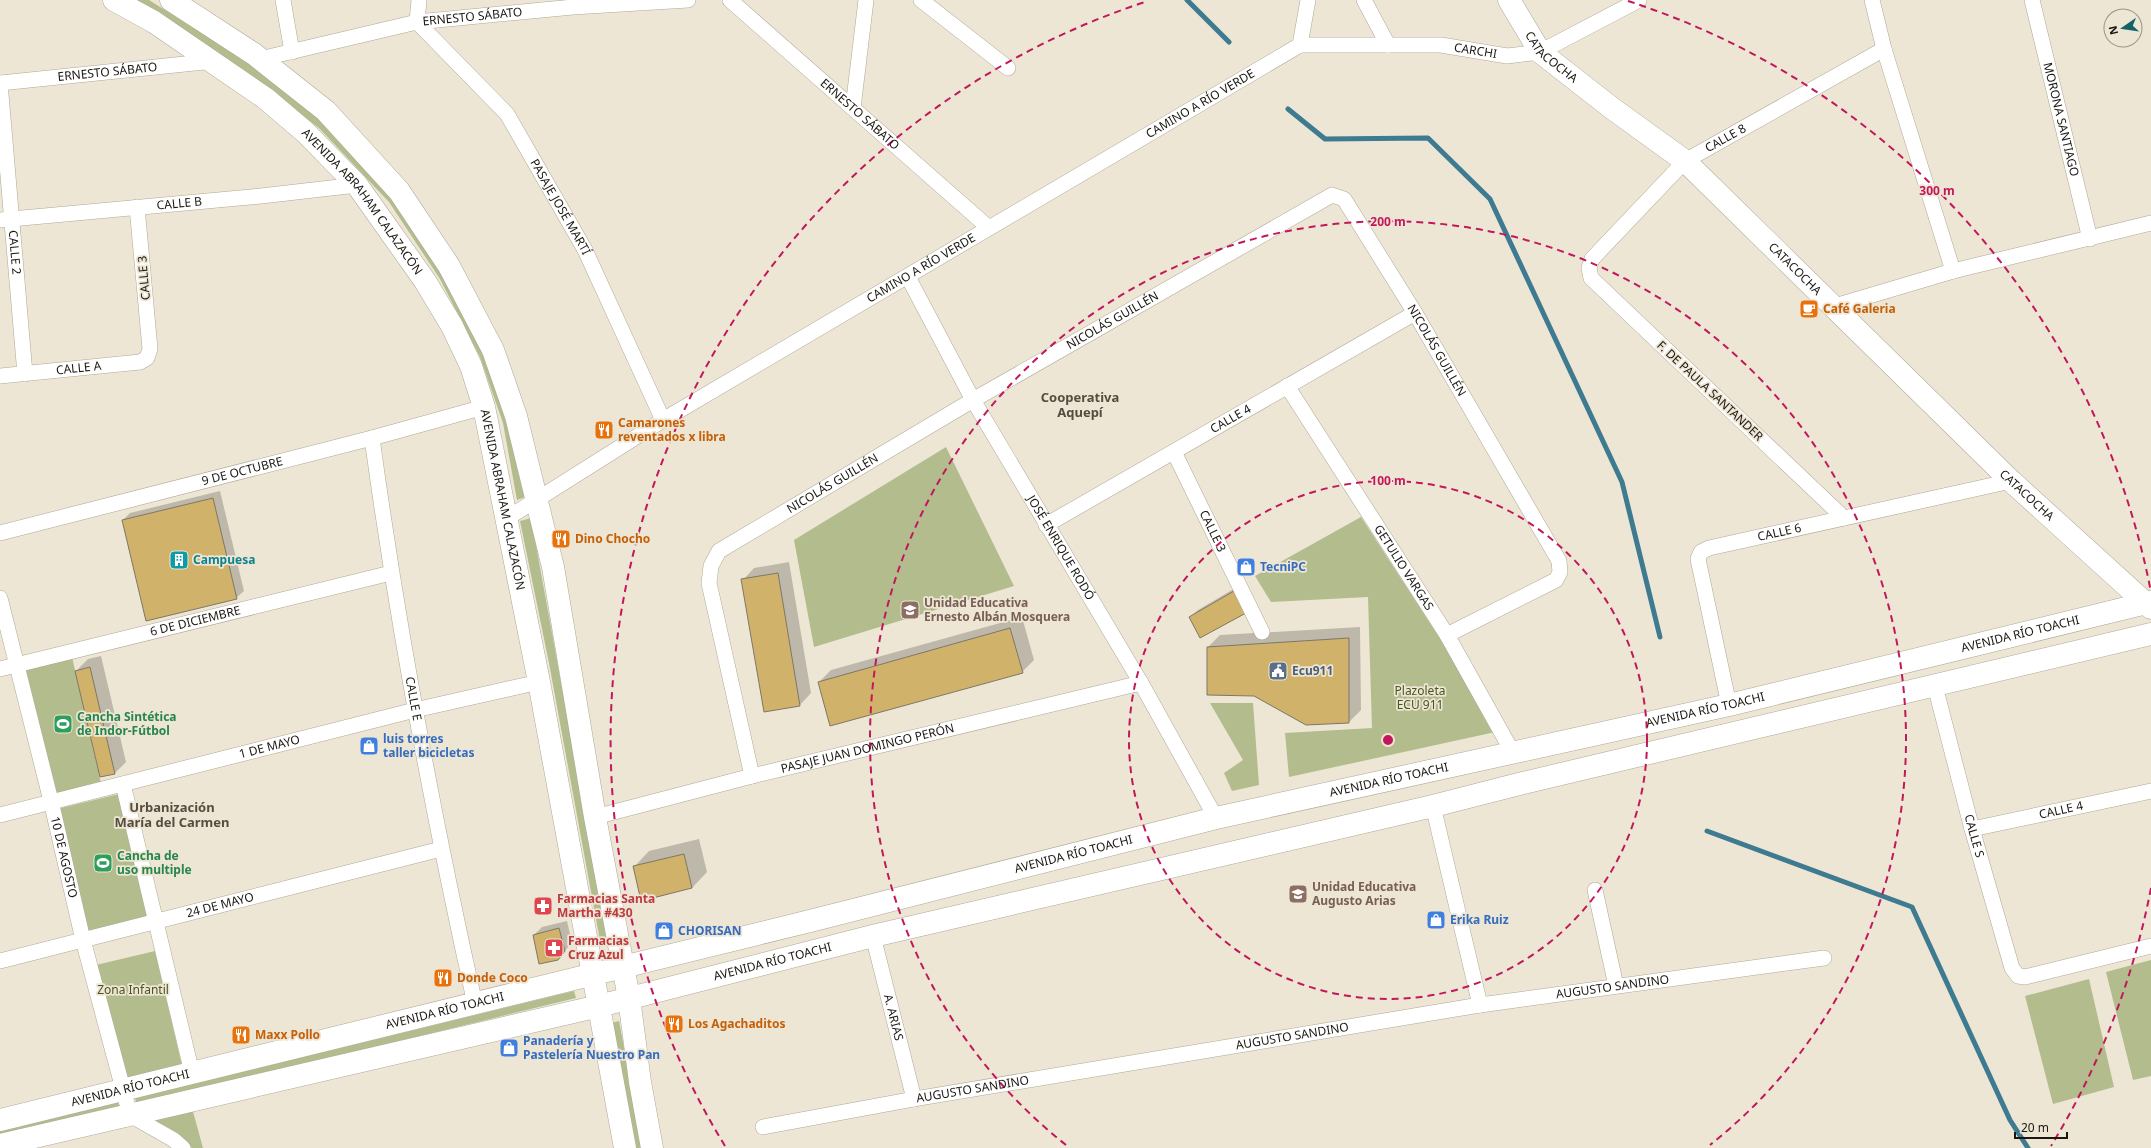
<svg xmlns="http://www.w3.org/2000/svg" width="2151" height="1148" font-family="'Noto Sans',sans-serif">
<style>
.green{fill:#b2bc8d}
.shadow{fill:#0003}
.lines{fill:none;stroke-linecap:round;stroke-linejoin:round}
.stream{stroke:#3e7a90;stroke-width:5}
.building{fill:#d0b26a;stroke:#7e7767}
.street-casing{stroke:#afa897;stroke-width:16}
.secondary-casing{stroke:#afa897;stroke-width:23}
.street{stroke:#fff;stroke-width:15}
.secondary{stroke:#fff;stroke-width:22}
.ring{fill:none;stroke:#c2185b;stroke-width:2;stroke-dasharray:7 5}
.labels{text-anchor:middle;stroke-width:3.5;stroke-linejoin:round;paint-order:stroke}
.street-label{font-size:12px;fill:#1b1812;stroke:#eee6d5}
.food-label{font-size:12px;font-weight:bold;fill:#c56008;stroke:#eee6d5;text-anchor:start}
.culture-label{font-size:12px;font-weight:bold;fill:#0d838f;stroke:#eee6d5;text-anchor:start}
.shop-label{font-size:12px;font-weight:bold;fill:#366cbe;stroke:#eee6d5;text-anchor:start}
.education-label{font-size:12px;font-weight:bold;fill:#785e54;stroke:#eee6d5;text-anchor:start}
.service-label{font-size:12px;font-weight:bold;fill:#4e5e75;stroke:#eee6d5;text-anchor:start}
.park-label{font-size:12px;fill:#4b541f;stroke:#eee6d5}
.leisure-label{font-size:12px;font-weight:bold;fill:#27864d;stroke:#eee6d5;text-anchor:start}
.health-label{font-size:12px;font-weight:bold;fill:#be3a42;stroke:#eee6d5;text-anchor:start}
.neighbourhood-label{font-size:13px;font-weight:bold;fill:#554e40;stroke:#eee6d5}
.centre{fill:#c2185b;stroke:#eee6d5;stroke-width:2}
.ring-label{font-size:12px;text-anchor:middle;font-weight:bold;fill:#c2185b;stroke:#eee6d5;stroke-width:3.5;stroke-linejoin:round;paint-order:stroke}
</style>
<rect width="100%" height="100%" fill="#eee6d5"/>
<path class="green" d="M 130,0 L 149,0 L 259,69 L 326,118 L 397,195 L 491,352 L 528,496 L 517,500 L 503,423 L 480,357 L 440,279 L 389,202 L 319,128 L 254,79 Z
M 946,447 L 1014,586 L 814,647 L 794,540 Z
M 1361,517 L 1500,731 L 1289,777 L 1285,733 L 1372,728 L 1368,597 L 1271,602 L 1255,576 Z
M 531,518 L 609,945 L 601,946 L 549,663 L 520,521 Z
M 72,657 L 101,783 L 55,794 L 24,669 Z
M 1210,703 L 1253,703 L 1259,785 L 1232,791 L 1224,773 L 1243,760 Z
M 119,794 L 149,917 L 87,933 L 57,809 Z
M 155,951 L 182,1066 L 126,1080 L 96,965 Z
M 2151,960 L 2151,1076 L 2133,1080 L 2106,972 Z
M 2089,979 L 2114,1087 L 2053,1104 L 2025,996 Z
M 574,991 L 576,998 L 137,1105 L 135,1098 Z
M 619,1021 L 643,1148 L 635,1148 L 611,1023 Z
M 118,1102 L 120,1109 L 0,1136 L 0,1129 Z
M 192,1108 L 203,1148 L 192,1148 L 176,1135 L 147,1117 Z"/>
<path class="shadow" d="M 220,491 L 244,591 L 236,598 L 123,520 L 130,513 Z
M 789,562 L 811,693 L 800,705 L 743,580 L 754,568 Z
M 1242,584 L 1201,636 L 1190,617 L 1198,610 Z
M 1022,617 L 1034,660 L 1022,672 L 819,682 L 831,670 Z
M 1360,627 L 1361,710 L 1349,722 L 1307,724 L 1208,647 L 1220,635 Z
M 101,656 L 126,762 L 115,773 L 76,671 L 88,659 Z
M 699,839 L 707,872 L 692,888 L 634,867 L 649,851 Z
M 567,921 L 572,943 L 557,959 L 534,935 L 542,927 Z"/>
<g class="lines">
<path class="stream" d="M 1187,0 L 1229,42
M 1288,109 L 1325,139 L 1428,138 L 1490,199 L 1622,482 L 1660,637
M 1707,831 L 1912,907 L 2010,1120 L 2028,1148"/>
</g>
<path class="building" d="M 213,498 L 237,599 L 146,621 L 122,520 Z
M 778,573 L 800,706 L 764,712 L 741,579 Z
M 1234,591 L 1246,613 L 1200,638 L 1189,617 Z
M 1010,628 L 1023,673 L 830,726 L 818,682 Z
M 1349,638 L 1349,723 L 1306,725 L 1254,696 L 1207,695 L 1207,647 Z
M 90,667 L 115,774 L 100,777 L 75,671 Z
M 684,854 L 692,888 L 641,901 L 633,866 Z
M 559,928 L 565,951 L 558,960 L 539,964 L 533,935 Z"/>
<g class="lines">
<g class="street-casing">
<g id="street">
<path d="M 283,0 L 292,52"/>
<path id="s1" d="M 419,0 L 417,22 L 507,114 L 585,250 L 663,420"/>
<path id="s2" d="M 730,0 L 989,228"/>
<path d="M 921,0 L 1008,68"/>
<path d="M 1364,0 L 1388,45"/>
<path d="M 1872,0 L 1884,49 L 1953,271"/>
<path id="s3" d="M 2032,0 L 2090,239"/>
<path id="s4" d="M 1300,45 L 1441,45 L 1507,56 L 1540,52 L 1639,0"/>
<path id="s5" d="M 260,59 L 417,22 L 573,7 L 688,0"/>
<path id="s6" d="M 0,83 L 25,374"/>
<path id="s7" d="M 0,83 L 214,61"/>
<path d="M 853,108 L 866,0"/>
<path id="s8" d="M 0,220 L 261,196 L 357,185"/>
<path id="s9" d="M 908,277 L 973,400 L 1141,683 L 1216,818"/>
<path d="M 1835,306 L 1953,271 L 2151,223"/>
<path id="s10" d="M 0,376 L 140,362 L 147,358 L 150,349 L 137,207"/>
<path id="s11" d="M 1287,386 L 1447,635 L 1513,753"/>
<path id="s12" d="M 372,438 C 398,628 433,816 475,1004"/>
<path id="s13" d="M 1174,452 L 1262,632"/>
<path id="s14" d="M 1844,518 L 1591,278 L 1589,268 L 1592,259 L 1685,161 L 1884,49"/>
<path id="s15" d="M 506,519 L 663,420 L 1300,45 L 1308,0"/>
<path id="s16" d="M 1046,525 L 1415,313"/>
<path id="s17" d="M 0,533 L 372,438 L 484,407"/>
<path id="s18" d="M 0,598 L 51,801 L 83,940 L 130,1115 L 174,1140 L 183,1148"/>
<path id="s19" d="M 0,669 L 391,573"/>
<path id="s20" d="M 1935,686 L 1972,829 L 2012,968 L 2018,976 L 2025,977 L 2151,946"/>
<path id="s21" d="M 1729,705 L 1698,559 L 1701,552 L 1709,548 L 2011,481"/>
<path id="s22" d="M 752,776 L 709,583 L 711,566 L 719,551 L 973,400 L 1332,195 L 1344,199 L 1415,313 L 1559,561 L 1560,572 L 1556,580 L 1447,635"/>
<path d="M 123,784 L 192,1073"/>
<path d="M 1433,806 L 1480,1005"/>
<path id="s23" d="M 0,815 L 415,710 L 539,682"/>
<path id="s24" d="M 595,817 L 752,776 L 1141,683"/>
<path id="s25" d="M 1972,829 L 2151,791"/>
<path d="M 1595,890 L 1616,986"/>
<path id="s26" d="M 873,936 L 914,1099"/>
<path id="s27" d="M 0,961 L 441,849"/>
<path id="s28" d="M 763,1127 L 914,1099 L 1480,1005 L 1824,958"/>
</g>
</g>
<g class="secondary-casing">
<g id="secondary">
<path id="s29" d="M 114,0 L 154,22 L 265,98 L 305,132 L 357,185 L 425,281 L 452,326 L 471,366 L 484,407 L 539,682 L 625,1148"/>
<path d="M 171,0 L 254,54 L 326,111 L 399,191 L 449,266 L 493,350 L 516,416 L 553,567 L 595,817 L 629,998 L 640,1082 L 652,1148"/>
<path id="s30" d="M 1509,0 L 1540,52 L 1613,109 L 1685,161 L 2011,481 L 2151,608"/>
<path id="s31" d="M 0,1120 L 810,921 L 1216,818 L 1729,705 L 2151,602"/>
<path id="s32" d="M 0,1145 L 599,1006 L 873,936 L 1433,806 L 1523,783 L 2151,634"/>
</g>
</g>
<use href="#street" class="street"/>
<use href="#secondary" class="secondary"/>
</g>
<g class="ring">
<circle cx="1388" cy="740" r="259"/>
<path d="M1066 1145A518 518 0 1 1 1710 1145"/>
<path d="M2151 888A777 777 0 0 1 2051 1146M725 1146A777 777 0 0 1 1148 1M1628 1A777 777 0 0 1 2151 592"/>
</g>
<defs>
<g id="cafe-square" transform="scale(1)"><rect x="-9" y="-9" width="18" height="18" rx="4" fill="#e8710a" stroke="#eee6d5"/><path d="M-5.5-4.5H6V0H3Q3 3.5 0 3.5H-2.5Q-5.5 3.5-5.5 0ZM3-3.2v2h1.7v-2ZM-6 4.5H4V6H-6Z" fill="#fff"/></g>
<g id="restaurant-square" transform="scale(1)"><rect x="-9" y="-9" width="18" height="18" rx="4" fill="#e8710a" stroke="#eee6d5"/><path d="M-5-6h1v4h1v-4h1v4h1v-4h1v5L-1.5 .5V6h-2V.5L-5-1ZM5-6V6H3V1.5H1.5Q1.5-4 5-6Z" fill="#fff"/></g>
<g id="building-square" transform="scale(1)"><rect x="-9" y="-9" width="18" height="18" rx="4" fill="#0f9aa8" stroke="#eee6d5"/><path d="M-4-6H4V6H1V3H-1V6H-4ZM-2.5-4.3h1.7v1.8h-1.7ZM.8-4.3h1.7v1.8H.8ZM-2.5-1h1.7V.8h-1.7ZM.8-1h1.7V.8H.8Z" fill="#fff"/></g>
<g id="shop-square" transform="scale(1)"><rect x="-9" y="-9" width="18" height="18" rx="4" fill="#3f7fe0" stroke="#eee6d5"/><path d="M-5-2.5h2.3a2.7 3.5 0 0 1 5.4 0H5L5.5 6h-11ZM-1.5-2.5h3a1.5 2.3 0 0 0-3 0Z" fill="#fff"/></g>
<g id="school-square" transform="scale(1)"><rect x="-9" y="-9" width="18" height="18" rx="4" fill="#8d6e63" stroke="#eee6d5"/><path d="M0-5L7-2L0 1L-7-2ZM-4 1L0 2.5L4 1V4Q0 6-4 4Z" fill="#fff"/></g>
<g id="civic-square" transform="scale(1)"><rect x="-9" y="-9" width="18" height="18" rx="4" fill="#5c6f8a" stroke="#eee6d5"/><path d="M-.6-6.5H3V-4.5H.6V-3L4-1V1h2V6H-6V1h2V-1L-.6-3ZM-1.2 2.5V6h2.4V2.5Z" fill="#fff"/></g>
<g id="stadium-square" transform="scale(1)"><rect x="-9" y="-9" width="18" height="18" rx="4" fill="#2e9e5b" stroke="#eee6d5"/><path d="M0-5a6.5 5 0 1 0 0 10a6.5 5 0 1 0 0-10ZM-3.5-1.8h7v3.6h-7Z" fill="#fff"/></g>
<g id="pharmacy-square" transform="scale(1)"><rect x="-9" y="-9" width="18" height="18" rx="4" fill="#e0444e" stroke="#eee6d5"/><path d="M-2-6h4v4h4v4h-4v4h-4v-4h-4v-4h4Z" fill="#fff"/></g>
</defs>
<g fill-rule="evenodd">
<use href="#cafe-square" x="1809" y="309"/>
<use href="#restaurant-square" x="604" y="430"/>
<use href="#restaurant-square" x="561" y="539"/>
<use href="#building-square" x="179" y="560"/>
<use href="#shop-square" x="1246" y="567"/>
<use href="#school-square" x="910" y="610"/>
<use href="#civic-square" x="1278" y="671"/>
<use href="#stadium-square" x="63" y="724"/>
<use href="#shop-square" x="369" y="746"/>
<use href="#stadium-square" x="103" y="863"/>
<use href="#school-square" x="1298" y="894"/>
<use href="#pharmacy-square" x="543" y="906"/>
<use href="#shop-square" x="1436" y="920"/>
<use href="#shop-square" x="664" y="931"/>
<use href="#pharmacy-square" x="554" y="948"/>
<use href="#restaurant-square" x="443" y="978"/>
<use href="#restaurant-square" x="674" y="1024"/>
<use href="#restaurant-square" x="241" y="1035"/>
<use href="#shop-square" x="509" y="1048"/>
</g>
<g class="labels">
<g class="street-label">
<text dy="4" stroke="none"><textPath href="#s5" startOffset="217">ERNESTO SÁBATO</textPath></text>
<text dy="4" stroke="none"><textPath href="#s4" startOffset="176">CARCHI</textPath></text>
<text dy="4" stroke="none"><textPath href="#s30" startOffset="72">CATACOCHA</textPath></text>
<text dy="4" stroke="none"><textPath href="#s7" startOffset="108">ERNESTO SÁBATO</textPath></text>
<text dy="4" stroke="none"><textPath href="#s15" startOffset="809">CAMINO A RÍO VERDE</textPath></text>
<text dy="4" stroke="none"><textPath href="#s2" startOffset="173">ERNESTO SÁBATO</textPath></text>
<text dy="4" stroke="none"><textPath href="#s3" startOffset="123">MORONA SANTIAGO</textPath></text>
<text dy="4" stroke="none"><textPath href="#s14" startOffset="550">CALLE 8</textPath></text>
<text dy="4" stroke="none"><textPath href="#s8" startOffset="180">CALLE B</textPath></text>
<text dy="4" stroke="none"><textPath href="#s29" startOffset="323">AVENIDA ABRAHAM CALAZACÓN</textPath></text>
<text dy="4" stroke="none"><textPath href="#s1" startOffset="258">PASAJE JOSÉ MARTÍ</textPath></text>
<text dy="4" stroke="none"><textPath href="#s6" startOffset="170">CALLE 2</textPath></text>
<text dy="4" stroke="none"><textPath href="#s15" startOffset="485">CAMINO A RÍO VERDE</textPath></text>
<text dy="4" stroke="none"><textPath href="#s30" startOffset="396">CATACOCHA</textPath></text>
<text transform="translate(144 278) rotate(-95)" y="4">CALLE 3</text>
<text dy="4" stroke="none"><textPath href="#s22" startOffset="688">NICOLÁS GUILLÉN</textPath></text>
<text dy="4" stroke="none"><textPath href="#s22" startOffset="1131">NICOLÁS GUILLÉN</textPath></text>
<text dy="4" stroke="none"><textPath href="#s10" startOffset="79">CALLE A</textPath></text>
<text transform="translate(1710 391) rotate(43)" y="4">F. DE PAULA SANTANDER</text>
<text dy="4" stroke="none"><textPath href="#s16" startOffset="213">CALLE 4</textPath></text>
<text dy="4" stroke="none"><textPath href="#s17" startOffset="250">9 DE OCTUBRE</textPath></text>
<text dy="4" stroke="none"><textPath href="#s22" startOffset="364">NICOLÁS GUILLÉN</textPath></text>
<text dy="4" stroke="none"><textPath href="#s30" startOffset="720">CATACOCHA</textPath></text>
<text dy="4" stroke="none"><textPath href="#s29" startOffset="659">AVENIDA ABRAHAM CALAZACÓN</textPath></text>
<text dy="4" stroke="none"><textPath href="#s13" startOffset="88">CALLE 3</textPath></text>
<text dy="4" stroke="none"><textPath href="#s21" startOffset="238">CALLE 6</textPath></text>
<text dy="4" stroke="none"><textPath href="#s9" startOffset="311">JOSÉ ENRIQUE RODÓ</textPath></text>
<text dy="4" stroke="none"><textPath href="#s11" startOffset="216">GETULIO VARGAS</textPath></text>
<text dy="4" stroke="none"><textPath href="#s19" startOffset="201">6 DE DICIEMBRE</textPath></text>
<text dy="4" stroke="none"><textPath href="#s31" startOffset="2078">AVENIDA RÍO TOACHI</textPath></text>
<text dy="4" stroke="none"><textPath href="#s12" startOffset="264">CALLE E</textPath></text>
<text dy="4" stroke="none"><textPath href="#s31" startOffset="1754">AVENIDA RÍO TOACHI</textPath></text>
<text dy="4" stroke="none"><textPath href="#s23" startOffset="278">1 DE MAYO</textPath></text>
<text dy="4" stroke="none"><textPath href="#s24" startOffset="281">PASAJE JUAN DOMINGO PERÓN</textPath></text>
<text dy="4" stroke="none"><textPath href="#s31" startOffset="1430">AVENIDA RÍO TOACHI</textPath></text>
<text dy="4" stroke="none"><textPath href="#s25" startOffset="91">CALLE 4</textPath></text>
<text dy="4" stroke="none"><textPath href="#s20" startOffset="155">CALLE S</textPath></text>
<text dy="4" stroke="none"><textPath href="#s31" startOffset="1106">AVENIDA RÍO TOACHI</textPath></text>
<text dy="4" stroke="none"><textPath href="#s18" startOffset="267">10 DE AGOSTO</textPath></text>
<text dy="4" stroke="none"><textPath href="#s27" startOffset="227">24 DE MAYO</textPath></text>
<text dy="4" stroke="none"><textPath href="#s32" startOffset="794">AVENIDA RÍO TOACHI</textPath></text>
<text dy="4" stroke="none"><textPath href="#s28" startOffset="861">AUGUSTO SANDINO</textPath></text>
<text dy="4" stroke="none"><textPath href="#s31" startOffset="458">AVENIDA RÍO TOACHI</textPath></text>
<text dy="4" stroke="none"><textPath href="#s26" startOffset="84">A. ARIAS</textPath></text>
<text dy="4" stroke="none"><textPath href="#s28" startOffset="537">AUGUSTO SANDINO</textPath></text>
<text dy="4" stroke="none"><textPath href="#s31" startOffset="134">AVENIDA RÍO TOACHI</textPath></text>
<text dy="4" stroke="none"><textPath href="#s28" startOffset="213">AUGUSTO SANDINO</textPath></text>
</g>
<g class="food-label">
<text x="1823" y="313">Café Galeria</text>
<text x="618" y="427">Camarones<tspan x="618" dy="14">reventados x libra</tspan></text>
<text x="575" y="543">Dino Chocho</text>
<text x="457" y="982">Donde Coco</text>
<text x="688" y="1028">Los Agachaditos</text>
<text x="255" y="1039">Maxx Pollo</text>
</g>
<g class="culture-label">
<text x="193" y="564">Campuesa</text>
</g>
<g class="shop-label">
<text x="1260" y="571">TecniPC</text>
<text x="383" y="743">luis torres<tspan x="383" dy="14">taller bicicletas</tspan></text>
<text x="1450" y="924">Erika Ruiz</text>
<text x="678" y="935">CHORISAN</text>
<text x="523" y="1045">Panadería y<tspan x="523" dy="14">Pastelería Nuestro Pan</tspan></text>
</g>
<g class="education-label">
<text x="924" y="607">Unidad Educativa<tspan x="924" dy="14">Ernesto Albán Mosquera</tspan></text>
<text x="1312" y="891">Unidad Educativa<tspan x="1312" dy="14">Augusto Arias</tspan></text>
</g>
<g class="service-label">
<text x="1292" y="675">Ecu911</text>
</g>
<g class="park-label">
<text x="1420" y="695">Plazoleta<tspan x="1420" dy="14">ECU 911</tspan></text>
<text x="133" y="994">Zona Infantil</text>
</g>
<g class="leisure-label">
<text x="77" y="721">Cancha Sintética<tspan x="77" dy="14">de Indor-Fútbol</tspan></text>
<text x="117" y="860">Cancha de<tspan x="117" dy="14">uso multiple</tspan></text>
</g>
<g class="health-label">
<text x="557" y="903">Farmacias Santa<tspan x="557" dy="14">Martha #430</tspan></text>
<text x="568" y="945">Farmacias<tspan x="568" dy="14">Cruz Azul</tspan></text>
</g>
<g class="neighbourhood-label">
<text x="1080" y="402">Cooperativa<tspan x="1080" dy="15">Aquepí</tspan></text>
<text x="172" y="812">Urbanización<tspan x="172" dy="15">María del Carmen</tspan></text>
</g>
</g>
<circle cx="1388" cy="740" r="6" class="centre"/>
<g class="ring-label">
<text x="1937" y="195">300 m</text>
<text x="1388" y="226">200 m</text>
<text x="1388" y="485">100 m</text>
</g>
<g transform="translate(2123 28) rotate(257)"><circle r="19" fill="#eee6d5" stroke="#9a9487"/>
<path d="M0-3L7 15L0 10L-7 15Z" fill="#136366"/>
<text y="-6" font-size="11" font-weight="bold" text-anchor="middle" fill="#1b1812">N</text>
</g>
<path d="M2015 1132v6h52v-6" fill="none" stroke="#1b1812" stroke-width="2"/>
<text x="2021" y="1132" font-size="12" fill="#1b1812" stroke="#eee6d5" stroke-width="3" paint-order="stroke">20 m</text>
</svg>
